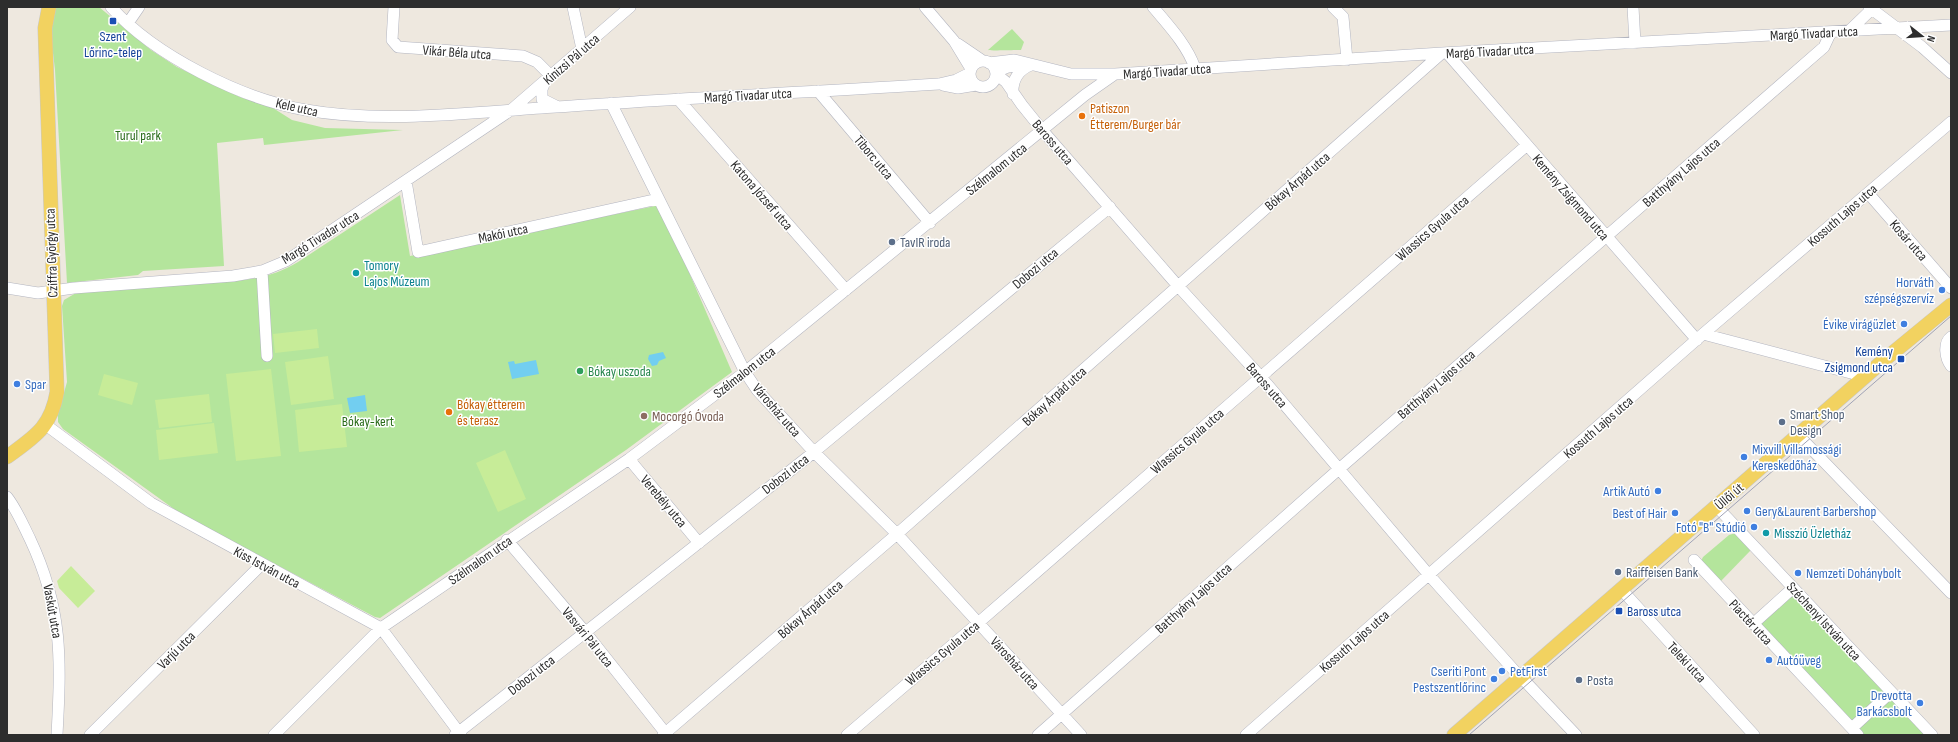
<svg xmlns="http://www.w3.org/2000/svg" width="1958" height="742" font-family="'Sofia Sans Condensed',sans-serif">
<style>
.green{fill:#b4e59c}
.pitch{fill:#c7ec98}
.water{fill:#72cef0}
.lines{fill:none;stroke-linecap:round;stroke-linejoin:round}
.minor-casing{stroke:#b3b5c0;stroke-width:12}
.major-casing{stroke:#c8c8c8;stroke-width:15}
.minor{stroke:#fff;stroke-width:11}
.major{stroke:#f2d260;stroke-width:14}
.tram{stroke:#a1a4b7;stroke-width:1}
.transit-dot{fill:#1a4fb4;stroke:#fff;stroke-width:1.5}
.food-dot{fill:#e8710a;stroke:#fff;stroke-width:1.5}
.service-dot{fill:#5c6f8a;stroke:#fff;stroke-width:1.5}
.culture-dot{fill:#0f9aa8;stroke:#fff;stroke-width:1.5}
.shop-dot{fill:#3f7fe0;stroke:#fff;stroke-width:1.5}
.leisure-dot{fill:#2e9e5b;stroke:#fff;stroke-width:1.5}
.education-dot{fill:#8d6e63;stroke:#fff;stroke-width:1.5}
.labels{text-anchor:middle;stroke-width:3;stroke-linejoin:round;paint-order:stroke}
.street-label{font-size:14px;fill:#2d2d2d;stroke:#fff}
.transit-label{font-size:14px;fill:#164399;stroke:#fff}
.food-label{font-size:14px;fill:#c56008;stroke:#fff;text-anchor:start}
.park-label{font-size:14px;fill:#2a6c1a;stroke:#fff}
.service-label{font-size:14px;fill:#4e5e75;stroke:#fff;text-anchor:start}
.culture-label{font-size:14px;fill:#0d838f;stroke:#fff;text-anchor:start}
.shop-label{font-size:14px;fill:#366cbe;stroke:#fff;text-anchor:end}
.leisure-label{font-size:14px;fill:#27864d;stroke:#fff;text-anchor:start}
.education-label{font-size:14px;fill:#785e54;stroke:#fff;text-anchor:start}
</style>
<rect width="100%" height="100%" fill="#eee8df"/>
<path class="green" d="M 52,7 L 99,7 L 151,50 L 177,67 L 240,97 L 273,108 L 292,120 L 325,128 L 403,130 L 264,145 L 263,138 L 217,143 L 224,266 L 143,271 L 138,275 L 67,283 L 55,70 L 51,36 Z
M 1012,29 L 1024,42 L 1021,50 C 1018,50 991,51 988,50 Z
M 400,195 L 410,256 L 660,205 L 732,372 L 626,450 L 380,618 L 375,617 L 181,514 L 63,429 L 58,422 L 58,414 L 67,382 L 62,306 L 64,300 L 81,290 C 115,288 148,286 182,284 C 222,282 262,284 298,262 Z
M 1736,533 L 1751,550 L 1720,582 L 1701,561 L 1703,557 L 1729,535 Z
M 1790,595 L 1794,596 L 1925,735 L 1863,735 L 1761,628 L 1762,621 Z"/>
<path class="pitch" d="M 317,329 L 319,348 L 275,353 L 273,334 Z
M 328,356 L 334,399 L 291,405 L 285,362 Z
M 271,369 L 281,456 L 236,461 L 226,374 Z
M 104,374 L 138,383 L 132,405 L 98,395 Z
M 209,394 L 212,422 L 159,428 L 155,400 Z
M 342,404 L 347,447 L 299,452 L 295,410 Z
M 214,423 L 218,453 L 159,460 L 156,430 Z
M 505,450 L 526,499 L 498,512 L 476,463 Z
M 71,566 L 95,591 L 78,608 L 59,588 L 57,581 Z"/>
<path class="water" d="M 663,352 L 666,358 L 659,361 L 657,365 L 652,366 L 648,359 L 649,355 Z
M 536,360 L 539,374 L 512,379 L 508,362 L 514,361 L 515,364 Z
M 365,395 L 367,411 L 350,413 L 347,398 Z"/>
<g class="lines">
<g class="minor-casing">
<path id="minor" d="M 111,7 C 155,56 242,99 306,110 C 385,124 476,112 556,107 C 683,98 811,92 939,84 L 956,80 L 970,73
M 394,7 L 392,40 L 398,47 L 523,56 L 537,62 L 551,76
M 573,7 L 582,49
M 925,7 L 954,41 L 971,69
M 1153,7 C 1169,26 1187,45 1195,68
M 1333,7 L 1343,17 L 1347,60
M 1633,7 L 1635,43
M 1869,7 L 1922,47 L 1951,73
M 128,23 L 139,7
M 1849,31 L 1874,7
M 958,44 L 983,61
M 1447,53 L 1697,340
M970 74a13 13 0 1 1 26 0a13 13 0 1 1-26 0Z
M 989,63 L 1014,60 L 1071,74 L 1115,74 L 1442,53 L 1951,25
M 996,72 L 1008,67 L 1022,65
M 996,74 L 1006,82 L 1022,105 L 1043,131 L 1178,286 L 1261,377 L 1429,575 L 1520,677
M 545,82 L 542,89 L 542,99 L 556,106
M 943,85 L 958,88 L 976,85
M 818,91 L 930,223
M 1013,94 C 1012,80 1018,70 1031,65
M 678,99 L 846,290
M 611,103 L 745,372 L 757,390 L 814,452 L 897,534 L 1081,735
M 406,181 L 418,252 L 658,199
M 1868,193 L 1951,288
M 262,271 L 267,356
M 7,288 L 38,293 L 74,288 L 233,276 L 262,271 L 286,261 L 511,110 L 630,7
M 1703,334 L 1866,377
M 1951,337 C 1943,343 1945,358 1951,366
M 46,425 L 151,503 L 381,628 L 461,735
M 1799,436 L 1951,593
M 629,459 L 699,543
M 7,497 C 17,510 23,525 30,539 C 63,609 61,660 57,735
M 1717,507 L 1932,735
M 507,540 L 586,633 L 667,735
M 1694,560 L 1858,735
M 1621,589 L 1754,735
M 1753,624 L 1793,588
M 1521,677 L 1576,735
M 1852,728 L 1891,692
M 90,735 L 262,564
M 274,735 L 381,628 L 629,459 L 745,372 L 1085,95 L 1115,74
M 455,735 L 814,452 L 1110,207
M 663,735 L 897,534 L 1442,53
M 847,735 L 978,623 L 1526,146
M 1038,735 L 1339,469 L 1824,47 L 1831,32
M 1246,735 L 1703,334 L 1951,122"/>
</g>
<g class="major-casing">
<path id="major" d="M 7,457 C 34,437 51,428 57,392 L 45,28 L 49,7
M 1454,735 L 1884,360 L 1951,305"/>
</g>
<use href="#minor" class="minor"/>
<use href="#major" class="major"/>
<path class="tram" d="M 1469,735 L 1951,316"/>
</g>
<g class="transit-dot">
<rect x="109" y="17" width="8" height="8" rx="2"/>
<rect x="1897" y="355" width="8" height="8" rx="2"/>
<rect x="1615" y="607" width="8" height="8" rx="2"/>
</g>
<g class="food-dot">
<circle cx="1082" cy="116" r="4"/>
<circle cx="449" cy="412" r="4"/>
</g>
<g class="service-dot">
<circle cx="892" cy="242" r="4"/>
<circle cx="1782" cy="422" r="4"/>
<circle cx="1618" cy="572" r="4"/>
<circle cx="1579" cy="680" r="4"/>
</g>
<g class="culture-dot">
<circle cx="356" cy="273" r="4"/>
<circle cx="1766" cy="533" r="4"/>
</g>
<g class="shop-dot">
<circle cx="1942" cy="290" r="4"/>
<circle cx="1904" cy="324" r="4"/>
<circle cx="17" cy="384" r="4"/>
<circle cx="1744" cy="457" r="4"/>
<circle cx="1658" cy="491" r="4"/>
<circle cx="1747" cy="511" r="4"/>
<circle cx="1675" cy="513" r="4"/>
<circle cx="1754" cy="527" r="4"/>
<circle cx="1798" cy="573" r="4"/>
<circle cx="1769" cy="660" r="4"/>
<circle cx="1502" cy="671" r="4"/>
<circle cx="1494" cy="679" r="4"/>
<circle cx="1920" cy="703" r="4"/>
</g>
<circle class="leisure-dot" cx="580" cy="371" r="4"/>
<circle class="education-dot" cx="644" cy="416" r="4"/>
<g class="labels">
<g class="street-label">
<text transform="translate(1814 33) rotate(-3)" y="5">Margó Tivadar utca</text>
<text transform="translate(1490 51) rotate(-3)" y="5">Margó Tivadar utca</text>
<text transform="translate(457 52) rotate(4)" y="5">Vikár Béla utca</text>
<text transform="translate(571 59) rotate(-41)" y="5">Kinizsi Pál utca</text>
<text transform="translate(1167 71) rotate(-4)" y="5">Margó Tivadar utca</text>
<text transform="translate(748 95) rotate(-3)" y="5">Margó Tivadar utca</text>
<text transform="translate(297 107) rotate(13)" y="5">Kele utca</text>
<text transform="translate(1053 142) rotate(49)" y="5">Baross utca</text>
<text transform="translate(874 157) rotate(50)" y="5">Tiborc utca</text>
<text transform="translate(996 169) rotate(-39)" y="5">Szélmalom utca</text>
<text transform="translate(1681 172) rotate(-41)" y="5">Batthyány Lajos utca</text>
<text transform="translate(1297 181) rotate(-41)" y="5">Bókay Árpád utca</text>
<text transform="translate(762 195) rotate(49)" y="5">Katona József utca</text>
<text transform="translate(1571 197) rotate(49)" y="5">Kemény Zsigmond utca</text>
<text transform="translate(1842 215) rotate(-41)" y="5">Kossuth Lajos utca</text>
<text transform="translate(1432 228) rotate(-41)" y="5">Wlassics Gyula utca</text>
<text transform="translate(503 233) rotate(-12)" y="5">Makói utca</text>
<text transform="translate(320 237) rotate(-32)" y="5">Margó Tivadar utca</text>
<text transform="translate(1909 240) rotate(49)" y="5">Kosár utca</text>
<text transform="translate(51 253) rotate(-92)" y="5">Cziffra György utca</text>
<text transform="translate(1035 268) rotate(-40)" y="5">Dobozi utca</text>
<text transform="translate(744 372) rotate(-38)" y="5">Szélmalom utca</text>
<text transform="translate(1436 384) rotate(-41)" y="5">Batthyány Lajos utca</text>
<text transform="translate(1267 385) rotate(49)" y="5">Baross utca</text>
<text transform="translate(1054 396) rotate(-42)" y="5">Bókay Árpád utca</text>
<text transform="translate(777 410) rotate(49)" y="5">Városház utca</text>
<text transform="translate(1598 427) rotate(-41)" y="5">Kossuth Lajos utca</text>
<text transform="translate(1187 441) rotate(-41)" y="5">Wlassics Gyula utca</text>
<text transform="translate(785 474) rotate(-38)" y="5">Dobozi utca</text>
<text transform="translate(1729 496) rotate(-41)" y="5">Üllői út</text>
<text transform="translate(664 501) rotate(50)" y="5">Verebély utca</text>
<text transform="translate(480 560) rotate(-35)" y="5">Szélmalom utca</text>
<text transform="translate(267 567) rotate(28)" y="5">Kiss István utca</text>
<text transform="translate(1193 598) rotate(-42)" y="5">Batthyány Lajos utca</text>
<text transform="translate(810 609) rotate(-41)" y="5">Bókay Árpád utca</text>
<text transform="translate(53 611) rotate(80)" y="5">Vaskút utca</text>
<text transform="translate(1824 621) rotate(47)" y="5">Széchenyi István utca</text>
<text transform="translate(1751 622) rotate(47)" y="5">Piactér utca</text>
<text transform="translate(588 637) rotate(51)" y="5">Vasvári Pál utca</text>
<text transform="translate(1354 641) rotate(-41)" y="5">Kossuth Lajos utca</text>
<text transform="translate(176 650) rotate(-45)" y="5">Varjú utca</text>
<text transform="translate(942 653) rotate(-40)" y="5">Wlassics Gyula utca</text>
<text transform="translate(1687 662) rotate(47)" y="5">Teleki utca</text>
<text transform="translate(1015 663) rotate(48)" y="5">Városház utca</text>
<text transform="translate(531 675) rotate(-38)" y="5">Dobozi utca</text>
</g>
<g class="transit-label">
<text x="113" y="41">Szent<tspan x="113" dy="16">Lőrinc-telep</tspan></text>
<text x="1893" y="356" text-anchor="end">Kemény<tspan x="1893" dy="16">Zsigmond utca</tspan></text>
<text x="1627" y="616" text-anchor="start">Baross utca</text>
</g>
<g class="food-label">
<text x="1090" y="113">Patiszon<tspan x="1090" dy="16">Étterem/Burger bár</tspan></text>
<text x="457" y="409">Bókay étterem<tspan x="457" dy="16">és terasz</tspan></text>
</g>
<g class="park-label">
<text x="138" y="140">Turul park</text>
<text x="368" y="426">Bókay-kert</text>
</g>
<g class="service-label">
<text x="900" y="247">TavIR iroda</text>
<text x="1790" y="419">Smart Shop<tspan x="1790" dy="16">Design</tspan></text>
<text x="1626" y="577">Raiffeisen Bank</text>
<text x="1587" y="685">Posta</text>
</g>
<g class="culture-label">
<text x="364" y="270">Tomory<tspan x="364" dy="16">Lajos Múzeum</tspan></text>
<text x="1774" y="538">Misszió Üzletház</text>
</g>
<g class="shop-label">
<text x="1934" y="287">Horváth<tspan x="1934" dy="16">szépségszervíz</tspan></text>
<text x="1896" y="329">Évike virágüzlet</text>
<text x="25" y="389" text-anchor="start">Spar</text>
<text x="1752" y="454" text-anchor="start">Mixvill Villamossági<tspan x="1752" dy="16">Kereskedőház</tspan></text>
<text x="1650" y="496">Artik Autó</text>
<text x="1755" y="516" text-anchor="start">Gery&amp;Laurent Barbershop</text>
<text x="1667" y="518">Best of Hair</text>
<text x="1746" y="532">Fotó "B" Stúdió</text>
<text x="1806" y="578" text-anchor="start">Nemzeti Dohánybolt</text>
<text x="1777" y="665" text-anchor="start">Autóüveg</text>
<text x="1486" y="676">Cseriti Pont<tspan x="1486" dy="16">Pestszentlőrinc</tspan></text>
<text x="1510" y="676" text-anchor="start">PetFirst</text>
<text x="1912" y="700">Drevotta<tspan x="1912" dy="16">Barkácsbolt</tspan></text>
</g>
<g class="leisure-label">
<text x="588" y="376">Bókay uszoda</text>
</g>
<g class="education-label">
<text x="652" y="421">Mocorgó Óvoda</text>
</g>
</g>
<rect width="1958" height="742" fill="none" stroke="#2d2d2d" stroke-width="16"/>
<g transform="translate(1922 36) rotate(107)" stroke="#ffffff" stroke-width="3" paint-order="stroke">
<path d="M0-3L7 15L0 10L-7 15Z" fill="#2d2d2d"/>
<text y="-6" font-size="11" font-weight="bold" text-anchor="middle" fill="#2d2d2d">N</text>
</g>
</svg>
